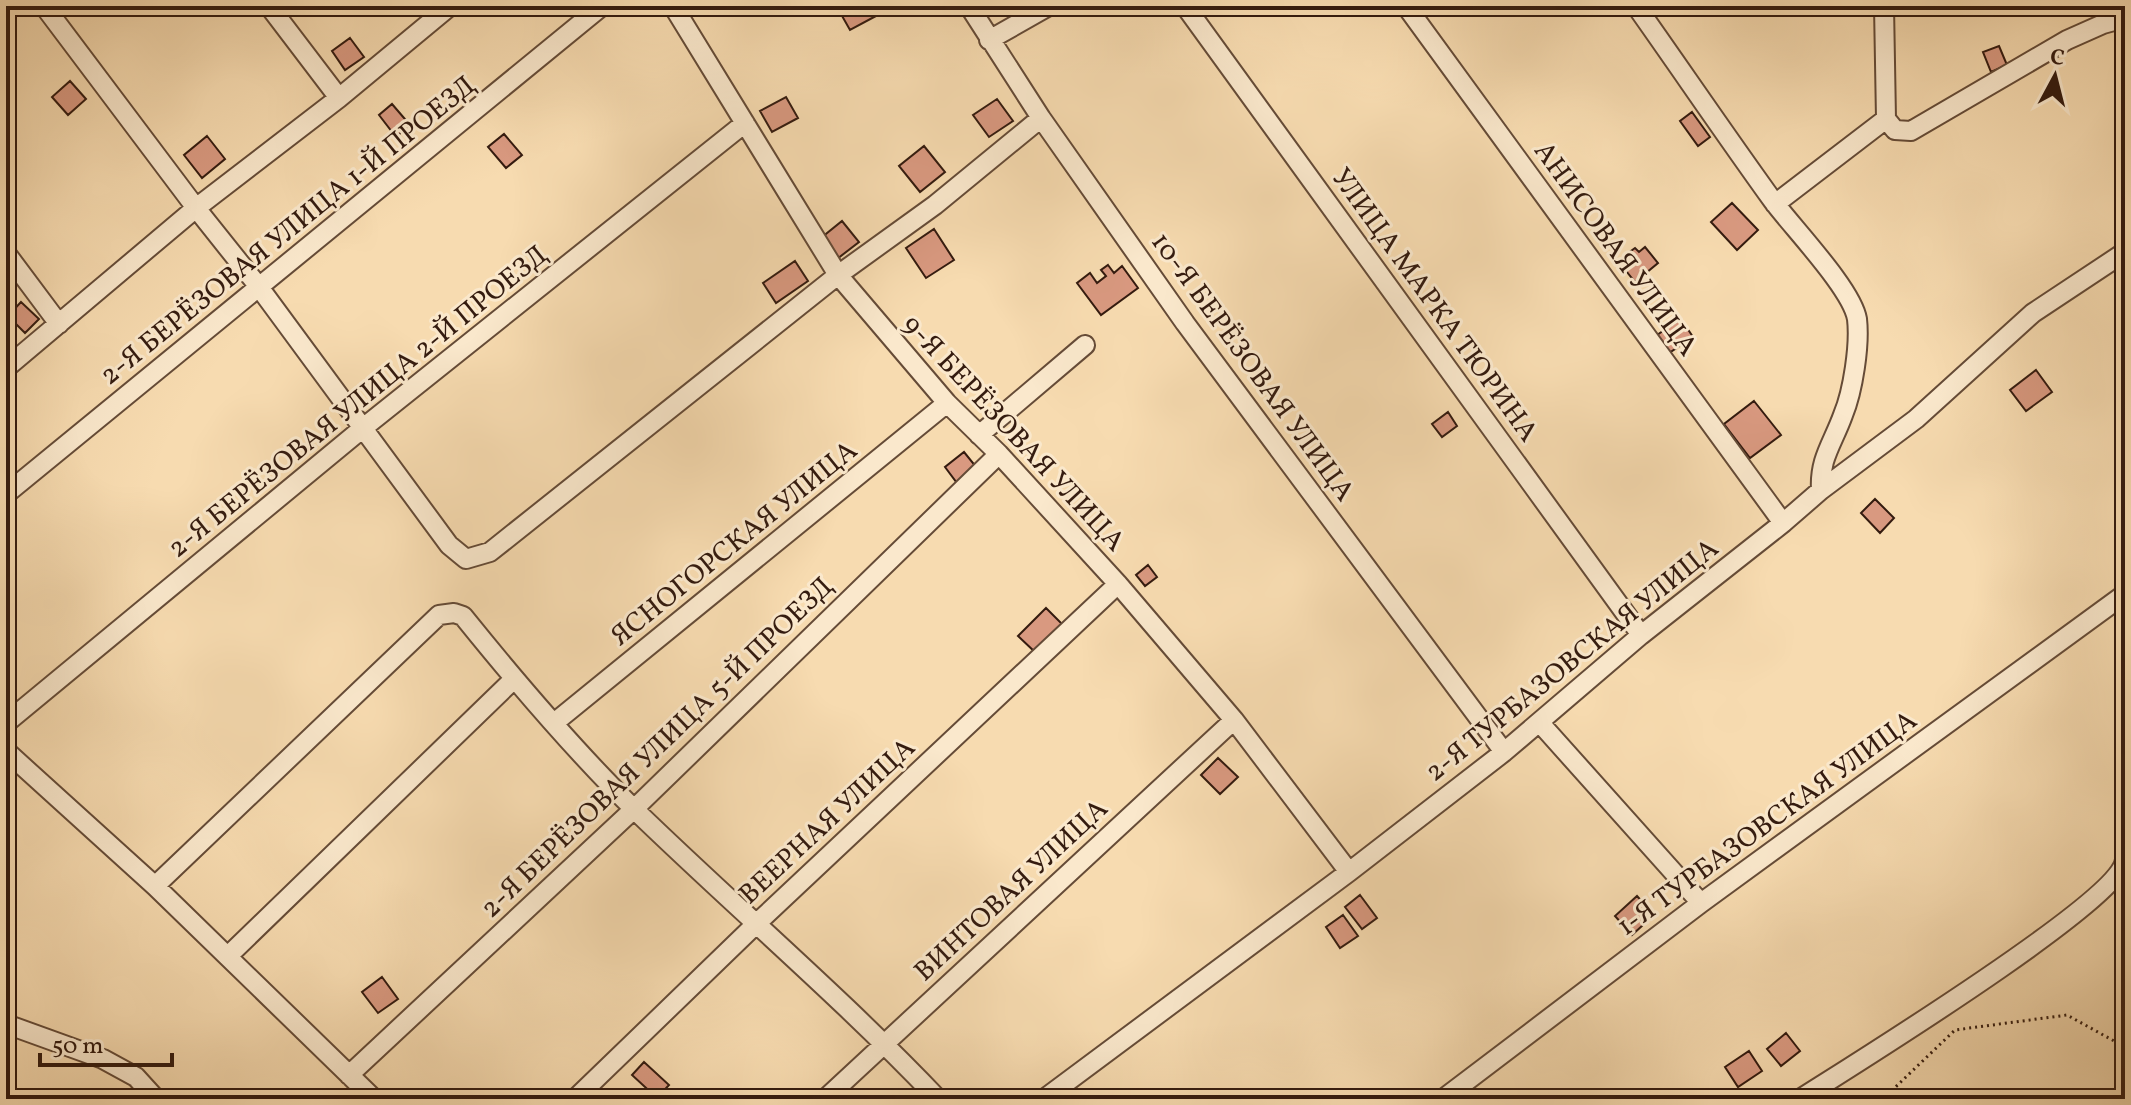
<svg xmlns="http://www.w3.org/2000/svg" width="2131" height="1105" font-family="Vollkorn,serif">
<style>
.building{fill:#d99980;stroke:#341b0f;stroke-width:2}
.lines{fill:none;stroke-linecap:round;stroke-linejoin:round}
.minor-casing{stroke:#654b37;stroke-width:22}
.path{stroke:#341b0f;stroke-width:3;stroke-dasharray:2 4;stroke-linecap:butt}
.minor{stroke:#fae8cc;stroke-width:18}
.labels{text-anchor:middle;stroke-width:6;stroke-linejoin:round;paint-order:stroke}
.street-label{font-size:28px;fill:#341b0f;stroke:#fae8cc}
</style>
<rect width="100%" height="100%" fill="#f7dbb0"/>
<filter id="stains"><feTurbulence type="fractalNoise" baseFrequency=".0025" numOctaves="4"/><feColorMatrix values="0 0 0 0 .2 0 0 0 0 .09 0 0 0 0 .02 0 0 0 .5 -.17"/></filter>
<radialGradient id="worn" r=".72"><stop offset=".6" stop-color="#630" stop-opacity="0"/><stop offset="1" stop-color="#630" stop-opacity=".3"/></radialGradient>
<path class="building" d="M 840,6 L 871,6 L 876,16 L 850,30 L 837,7 Z
M 350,38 L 364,57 L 345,70 L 332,51 Z
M 1999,46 L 2007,65 L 1991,72 L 1983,52 Z
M 70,81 L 86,99 L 68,115 L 52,97 Z
M 786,97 L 798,118 L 772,132 L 760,111 Z
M 997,99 L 1013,121 L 989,137 L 973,115 Z
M 392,104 L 410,125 L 396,137 L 379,115 Z
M 1692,112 L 1710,137 L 1698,146 L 1680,121 Z
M 504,134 L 522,155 L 506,168 L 488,147 Z
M 207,136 L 225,159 L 202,178 L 184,155 Z
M 924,146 L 945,172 L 920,192 L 899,166 Z
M 1732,203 L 1758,230 L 1737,250 L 1711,222 Z
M 842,221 L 859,242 L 837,259 L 821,238 Z
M 934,229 L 954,260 L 926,278 L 906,248 Z
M 1645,247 L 1658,263 L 1635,282 L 1623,267 L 1629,263 L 1624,256 L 1635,248 L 1639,252 Z
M 795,261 L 808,281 L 776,303 L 763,283 Z
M 1108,265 L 1114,273 L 1122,266 L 1138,288 L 1101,315 L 1077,283 L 1090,273 L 1097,283 L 1106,276 L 1101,270 Z
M 21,302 L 39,319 L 25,333 L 8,316 Z
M 1681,319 L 1693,337 L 1669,353 L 1657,335 Z
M 2036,370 L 2052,392 L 2026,411 L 2010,390 Z
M 1754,401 L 1781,435 L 1750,458 L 1724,424 Z
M 1448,412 L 1457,426 L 1442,437 L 1432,424 Z
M 964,452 L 977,468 L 957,483 L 945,467 Z
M 1875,499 L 1894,518 L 1880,533 L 1861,513 Z
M 1148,565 L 1157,577 L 1145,586 L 1136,575 Z
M 1046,608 L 1063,625 L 1036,653 L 1018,636 Z
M 1218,758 L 1238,777 L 1220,794 L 1201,775 Z
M 1360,895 L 1377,918 L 1362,929 L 1345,907 Z
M 1637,896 L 1654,915 L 1632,935 L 1615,916 Z
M 1343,915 L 1358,936 L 1340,948 L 1326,927 Z
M 382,977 L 398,999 L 378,1013 L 362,992 Z
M 1786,1033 L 1800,1051 L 1781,1066 L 1767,1049 Z
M 1749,1051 L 1762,1071 L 1738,1087 L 1725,1067 Z
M 644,1062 L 669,1085 L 657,1098 L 632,1075 Z"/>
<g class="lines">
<g class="minor-casing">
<path id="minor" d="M 44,6 L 196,208 L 259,287 L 449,545 L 466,559 L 490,552 L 838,275 L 935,205 L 1041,118
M 269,6 L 339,98
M 673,6 L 838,275 L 947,403 L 999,454 L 1118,584 L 1234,720 L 1349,872
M 969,6 L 1041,118 L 1185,323 L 1504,752
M 1185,6 L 1641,635
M 1406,6 L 1783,523
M 1636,6 C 1682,71 1726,136 1773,201 C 1793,228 1852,289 1857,319 C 1860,345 1853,391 1843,415 C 1833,443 1819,459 1821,490
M 1884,6 L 1886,119 L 1895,130 L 1911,131 L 2067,40 L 2103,24 L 2125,18
M 989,40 L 1049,6
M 1775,204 L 1886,119
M 6,253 L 59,324
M 6,368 L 196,208 L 339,98 L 450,6
M 979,435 L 1085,345
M 6,494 L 602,6
M 6,723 L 363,428 L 745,123
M 554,723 L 947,403
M 1540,723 L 1701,903
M 6,751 L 155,886 L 374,1099
M 155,886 L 439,615 L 454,613 L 463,616 C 517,683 574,750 636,811 C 736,908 842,998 938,1099
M 228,956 L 514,679
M 6,1024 L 103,1059 L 136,1077 L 156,1099
M 349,1075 L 634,809 L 999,454
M 575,1099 L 756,924 L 1118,584
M 825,1099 L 1234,720
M 1044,1099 L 1349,872 L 1504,752 L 1641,635 L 1783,523 L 1821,490 L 1916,419 L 2033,313 L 2125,252
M 1443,1099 L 1701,903 L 2125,594
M 1800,1099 C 1850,1067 2118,902 2125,860"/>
</g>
<path class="path" d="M 1883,1099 L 1955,1030 L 2067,1015 L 2125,1047"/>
<use href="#minor" class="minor"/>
</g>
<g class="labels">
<g class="street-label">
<text transform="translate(287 229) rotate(-39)" y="10">2-Я БЕРЁЗОВАЯ УЛИЦА 1-Й ПРОЕЗД</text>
<text transform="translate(1617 248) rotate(54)" y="10">АНИСОВАЯ УЛИЦА</text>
<text transform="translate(1436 304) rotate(54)" y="10">УЛИЦА МАРКА ТЮРИНА</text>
<text transform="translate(1254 366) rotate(54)" y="10">10-Я БЕРЁЗОВАЯ УЛИЦА</text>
<text transform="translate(357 400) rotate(-39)" y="10">2-Я БЕРЁЗОВАЯ УЛИЦА 2-Й ПРОЕЗД</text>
<text transform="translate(1015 432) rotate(47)" y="10">9-Я БЕРЁЗОВАЯ УЛИЦА</text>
<text transform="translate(733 542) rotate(-39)" y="10">ЯСНОГОРСКАЯ УЛИЦА</text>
<text transform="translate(1571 659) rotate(-39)" y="10">2-Я ТУРБАЗОВСКАЯ УЛИЦА</text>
<text transform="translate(656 746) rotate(-44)" y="10">2-Я БЕРЁЗОВАЯ УЛИЦА 5-Й ПРОЕЗД</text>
<text transform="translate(826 820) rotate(-43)" y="10">ВЕЕРНАЯ УЛИЦА</text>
<text transform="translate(1766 822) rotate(-36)" y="10">1-Я ТУРБАЗОВСКАЯ УЛИЦА</text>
<text transform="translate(1010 889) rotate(-43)" y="10">ВИНТОВАЯ УЛИЦА</text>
</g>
</g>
<rect width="2131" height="1105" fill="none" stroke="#f7dbb0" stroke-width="32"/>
<rect x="8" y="8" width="2115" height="1089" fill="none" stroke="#341b0f" stroke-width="4"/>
<rect x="16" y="16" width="2099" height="1073" fill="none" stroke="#341b0f" stroke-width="2"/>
<g transform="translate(2055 76) rotate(7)" stroke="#fae8cc" stroke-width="6" paint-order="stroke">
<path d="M0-6L14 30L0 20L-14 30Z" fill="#341b0f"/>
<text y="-12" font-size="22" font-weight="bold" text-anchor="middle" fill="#341b0f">С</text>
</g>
<path d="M40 1053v12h132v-12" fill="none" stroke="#341b0f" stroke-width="4"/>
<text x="52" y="1053" font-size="24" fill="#341b0f" stroke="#fae8cc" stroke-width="6" paint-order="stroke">50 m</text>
<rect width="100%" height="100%" filter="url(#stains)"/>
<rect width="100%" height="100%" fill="url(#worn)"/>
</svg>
